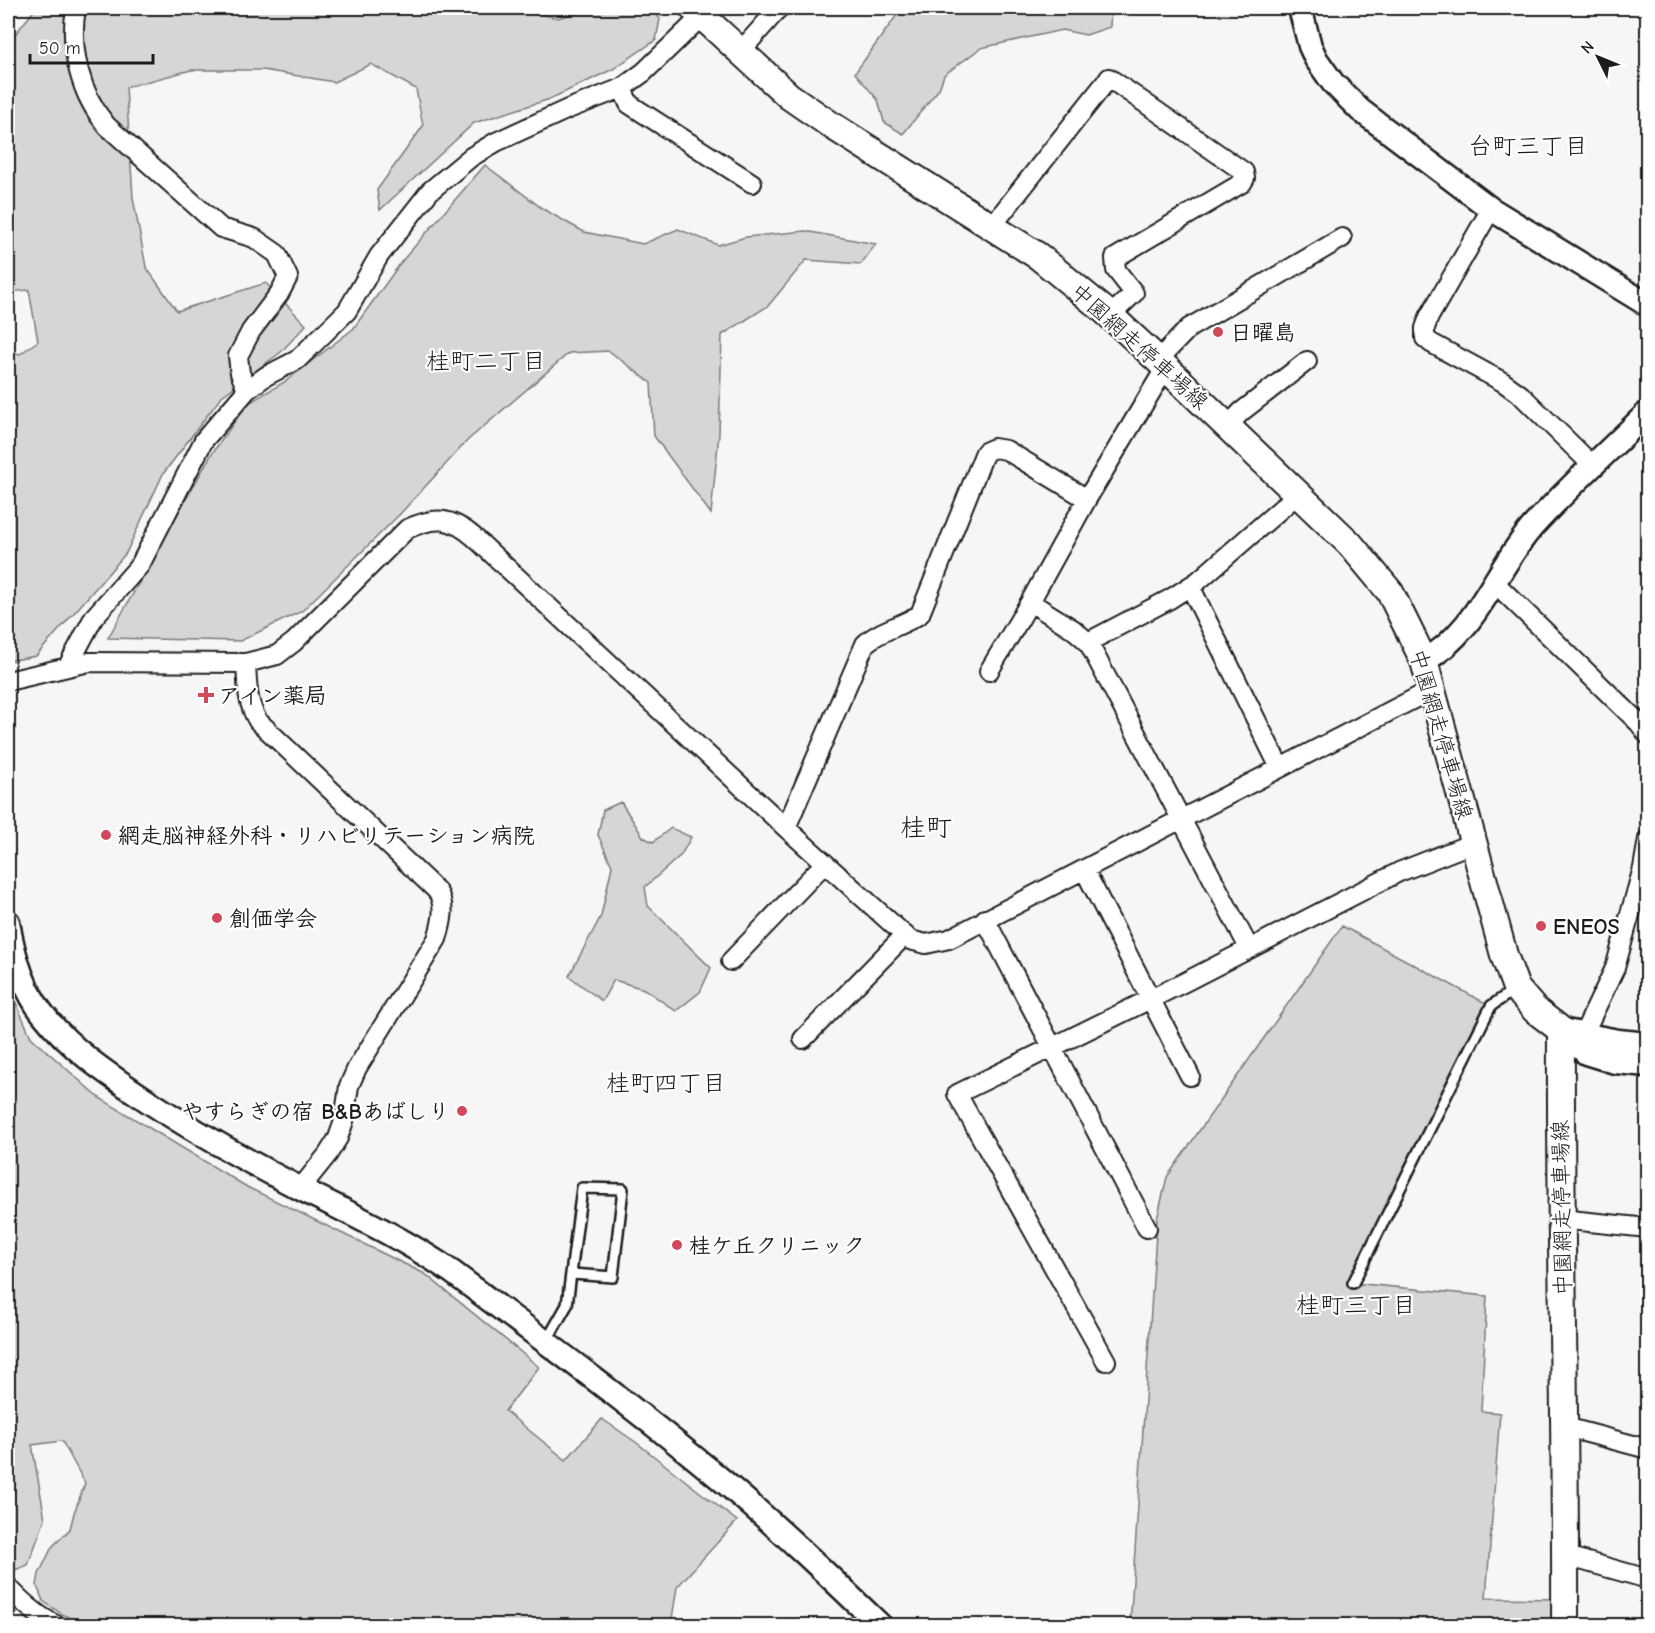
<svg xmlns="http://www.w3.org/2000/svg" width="1655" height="1633" font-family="'Comic Neue','Klee One',sans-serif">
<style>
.green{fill:#d6d6d6;stroke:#797979;stroke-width:1.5}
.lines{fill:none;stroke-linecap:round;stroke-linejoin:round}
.service-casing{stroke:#1c1c1c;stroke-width:14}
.minor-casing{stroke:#1c1c1c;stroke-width:22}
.tertiary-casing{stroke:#1c1c1c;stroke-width:27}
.secondary-casing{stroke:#1c1c1c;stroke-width:30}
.service{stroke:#fff;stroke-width:9}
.minor{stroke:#fff;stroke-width:18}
.tertiary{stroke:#fff;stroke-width:22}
.secondary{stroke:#fff;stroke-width:26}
.poi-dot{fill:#d1495b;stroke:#fff;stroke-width:2}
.labels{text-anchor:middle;stroke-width:4.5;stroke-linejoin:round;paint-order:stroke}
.poi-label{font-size:22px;font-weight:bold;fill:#1c1c1c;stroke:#fff;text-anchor:start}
.street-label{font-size:22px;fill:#1c1c1c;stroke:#fff}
.neighbourhood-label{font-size:24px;fill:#1c1c1c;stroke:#fff}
.quarter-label{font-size:26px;fill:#1c1c1c;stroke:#fff}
</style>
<rect width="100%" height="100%" fill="#f6f6f6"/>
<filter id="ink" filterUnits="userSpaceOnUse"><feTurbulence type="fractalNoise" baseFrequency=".0167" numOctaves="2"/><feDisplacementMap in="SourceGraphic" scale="12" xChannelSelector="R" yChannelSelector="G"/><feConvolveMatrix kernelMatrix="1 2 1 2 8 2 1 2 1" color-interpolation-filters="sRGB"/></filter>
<g filter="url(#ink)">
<path class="green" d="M 36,8 L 512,8 L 558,18 L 582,11 L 580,8 L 651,8 L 660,19 L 656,40 L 613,69 L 550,99 L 474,123 L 380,210 L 377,190 L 423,126 L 416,89 L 371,64 L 334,82 L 263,70 L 191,70 L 126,87 L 133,198 L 146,267 L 177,311 L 266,283 L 306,325 L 281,352 L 222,396 L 163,474 L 126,553 L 81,605 L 36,656 L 8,661 L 8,351 L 20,354 L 38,341 L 29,290 L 8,292 L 8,43 Z
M 902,8 L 1111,8 L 1110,27 L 1086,35 L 1062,30 L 981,48 L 944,75 L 939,89 L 903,134 L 884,122 L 878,100 L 855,73 Z
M 485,165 L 543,209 L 584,232 L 643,244 L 678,229 L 718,245 L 746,237 L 805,231 L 876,244 L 861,264 L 806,260 L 768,306 L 722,335 L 719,434 L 711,514 L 654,436 L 651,383 L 609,351 L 569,353 L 468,440 L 400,514 L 302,611 L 240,641 L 108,638 L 211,455 L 247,404 L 286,381 L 353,329 L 402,261 Z
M 621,802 L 643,837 L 653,842 L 671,828 L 691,837 L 681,855 L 645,887 L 648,906 L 711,968 L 700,992 L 676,1011 L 644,989 L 614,980 L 602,1001 L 569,976 L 601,916 L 612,866 L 598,835 L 603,810 Z
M 1342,926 L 1491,1006 L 1353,1283 L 1487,1296 L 1481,1411 L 1500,1413 L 1486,1598 L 1565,1599 L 1565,1625 L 1130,1626 L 1157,1219 L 1167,1177 Z
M 8,985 L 31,1037 L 98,1097 L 247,1187 L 425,1274 L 539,1367 L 505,1411 L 566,1460 L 602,1419 L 637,1443 L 737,1521 L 677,1587 L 671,1625 L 114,1626 L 82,1623 L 62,1614 L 43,1601 L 37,1586 L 39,1574 L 52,1547 L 70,1529 L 74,1513 L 85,1483 L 62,1441 L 32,1445 L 45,1519 L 28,1565 L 13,1571 L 8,1568 L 8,1522 L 15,1482 L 8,1459 Z"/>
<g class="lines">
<g class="service-casing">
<path id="service" d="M 1353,1283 L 1491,1006 L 1515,989
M 546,1342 L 567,1305 L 582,1188 L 623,1189 L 613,1277 L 572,1274"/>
</g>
<g class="minor-casing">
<path id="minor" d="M 76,8 C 69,49 80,94 107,126 L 221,228 L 254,238 L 277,254 L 288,277 L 279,294 L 251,331 L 238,356 L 240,373 L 247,390
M 740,52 L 779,8
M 622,88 L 629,104 L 752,183
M 1491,209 L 1429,317 L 1425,328 L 1425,338 L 1431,343 L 1503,382 L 1521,395 L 1593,466
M 992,226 L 1109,78 L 1244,172 L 1245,178 L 1242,183 L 1115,258 L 1116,270 L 1134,293 L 1110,316
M 1158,360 L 1189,328 L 1342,238
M 1166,367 L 1087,499 L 1030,602 L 1073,629 L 1088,642 L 1249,948
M 1228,426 L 1241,412 L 1307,361
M 1495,583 L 1639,723 L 1648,735
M 1190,586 L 1280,768
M 1088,642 L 1170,599 L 1198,581 L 1299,493
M 246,663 C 247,683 247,704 258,721 L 436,890 C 447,904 442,923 437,939 L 357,1068 L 349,1086 L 344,1121 L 338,1138 L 328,1154 L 300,1189
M 68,666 L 94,617 L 140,565 L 204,440 L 247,390 L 266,376 L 297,360 L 347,311 L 379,256 L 430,191 L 471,157 L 496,142 L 568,109 L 622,88 L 644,72 L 702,16
M 989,671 L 1030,602
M 8,681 L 89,662 L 246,663 L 277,655 L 294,642 L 407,529 C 435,516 451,517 474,537 L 786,828 L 910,940 L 926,944 L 949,939 L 1433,689
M 786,828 L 865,644 C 879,630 903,626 920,614 L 985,452 L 994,448 L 1006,450 L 1087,499
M 1084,869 L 1190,1076
M 985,919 L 1147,1228
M 731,961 L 825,863
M 1584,1033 L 1615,968 L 1643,868 L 1648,839
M 803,1039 L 905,935
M 1560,1219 L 1648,1228
M 1106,1361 L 957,1094 L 1183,983 L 1399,872 L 1473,843
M 1565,1427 L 1648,1449
M 1566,1556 L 1648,1579
M 8,1587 C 22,1602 38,1617 58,1626"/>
</g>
<g class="tertiary-casing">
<path id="tertiary" d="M 1300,8 L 1310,46 L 1316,59 L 1333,83 L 1360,110 L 1491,209 L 1648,305
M 1424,661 C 1479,630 1494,570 1533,526 C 1569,486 1610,450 1648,412
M 8,922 C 13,953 23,989 43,1014 C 72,1051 109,1075 148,1101 C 197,1133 249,1162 301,1189 C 353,1215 404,1239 452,1272 C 543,1340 635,1408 723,1481 C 778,1527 829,1576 881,1626
M 1561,1030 L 1586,1053 L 1615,1062 L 1648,1065
M 1561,1030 L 1618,1041 L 1648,1044"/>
</g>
<g class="secondary-casing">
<path id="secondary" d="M 693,8 L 789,96 L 831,125 L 1038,256 L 1105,311 L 1158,360 L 1350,544 L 1390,592 L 1424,661 L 1504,955 L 1516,988 L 1535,1010 L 1561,1030 C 1560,1229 1566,1427 1565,1626"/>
</g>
<use href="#service" class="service"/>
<use href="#minor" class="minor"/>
<use href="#tertiary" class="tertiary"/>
<use href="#secondary" class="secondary"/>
</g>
</g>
<g class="poi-dot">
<circle cx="1218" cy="332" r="6"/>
<path d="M203 686h6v6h6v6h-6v6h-6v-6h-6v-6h6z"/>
<circle cx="106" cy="835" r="6"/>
<circle cx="217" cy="918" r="6"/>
<circle cx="1541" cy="926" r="6"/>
<circle cx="462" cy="1111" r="6"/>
<circle cx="677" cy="1245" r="6"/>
</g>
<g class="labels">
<g class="poi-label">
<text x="1230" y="340">日曜島</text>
<text x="218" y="703">アイン薬局</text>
<text x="118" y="843">網走脳神経外科・リハビリテーション病院</text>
<text x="229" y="926">創価学会</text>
<text x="1553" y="934">ENEOS</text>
<text x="450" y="1119" text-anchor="end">やすらぎの宿 B&amp;Bあばしり</text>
<text x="689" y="1253">桂ケ丘クリニック</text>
</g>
<g class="street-label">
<text transform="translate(1140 346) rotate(42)" y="8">中園網走停車場線</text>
<text transform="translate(1442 734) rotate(74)" y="8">中園網走停車場線</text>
<text transform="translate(1561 1208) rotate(-91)" y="8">中園網走停車場線</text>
</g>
<g class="neighbourhood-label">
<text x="1528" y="154">台町三丁目</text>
<text x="486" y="369">桂町二丁目</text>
<text x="666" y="1091">桂町四丁目</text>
<text x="1356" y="1313">桂町三丁目</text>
</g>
<g class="quarter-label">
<text x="926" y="836">桂町</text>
</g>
</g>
<rect width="1655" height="1633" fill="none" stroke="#fff" stroke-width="30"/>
<rect x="15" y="15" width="1625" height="1603" fill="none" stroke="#1c1c1c" stroke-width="2" filter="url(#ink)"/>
<g transform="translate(1598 57) rotate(313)" stroke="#ffffff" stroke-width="4.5" paint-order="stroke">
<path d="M0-4.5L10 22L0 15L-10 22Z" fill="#1c1c1c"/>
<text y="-9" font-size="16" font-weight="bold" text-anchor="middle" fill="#1c1c1c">N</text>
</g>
<path d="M30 54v9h123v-9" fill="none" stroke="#1c1c1c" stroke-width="3"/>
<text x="39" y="54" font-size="18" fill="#1c1c1c" stroke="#ffffff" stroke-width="4.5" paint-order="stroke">50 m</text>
</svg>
